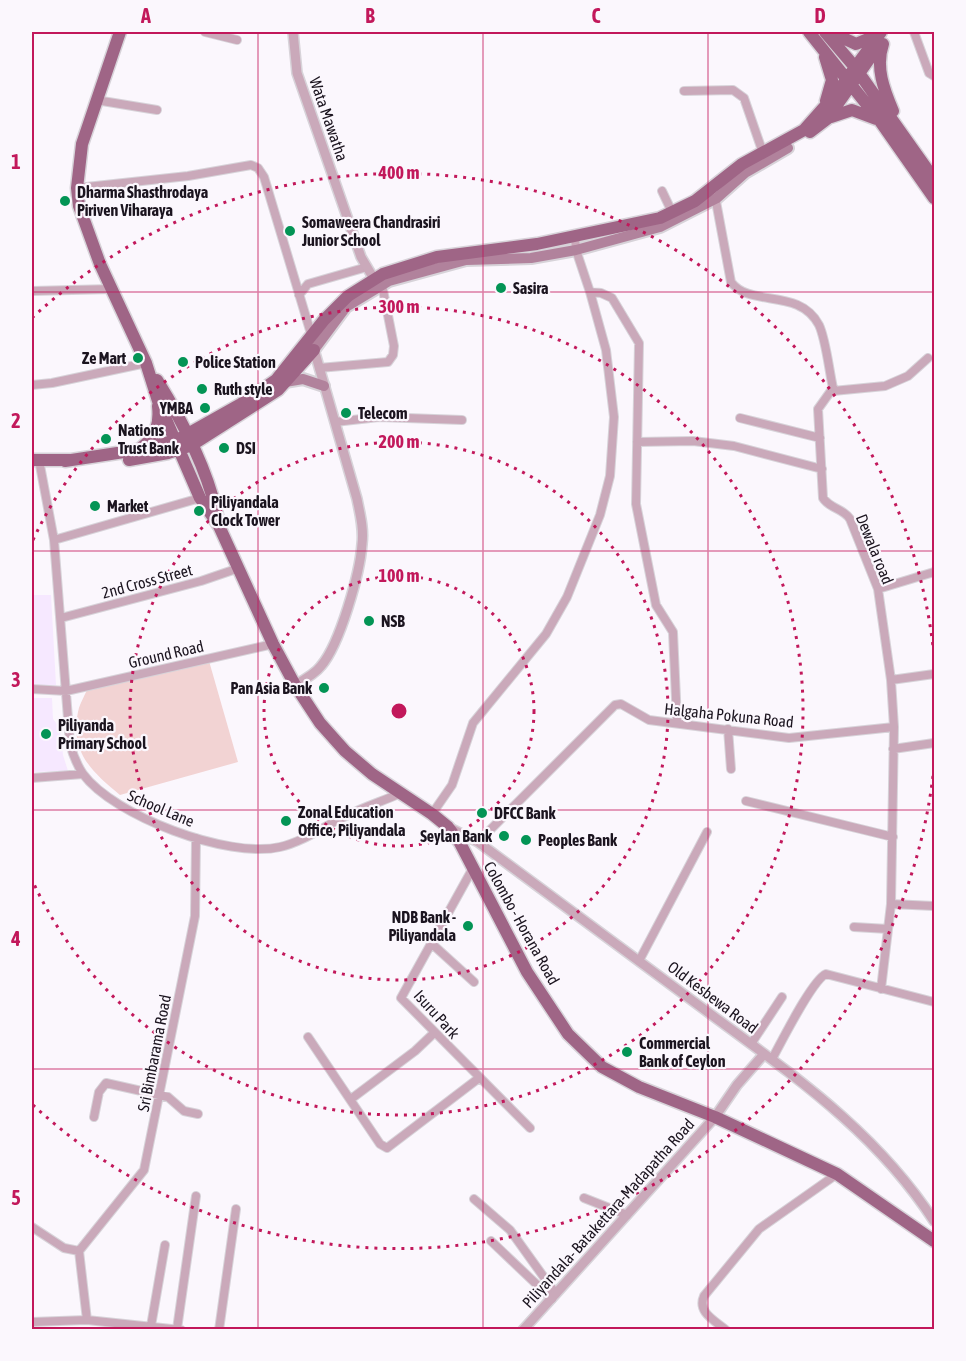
<svg xmlns="http://www.w3.org/2000/svg" width="966" height="1361" font-family="'Asap Condensed',sans-serif">
<style>
.built{fill:#f6e8ff}
.green{fill:#f2d3d3}
.lines{fill:none;stroke-linecap:round;stroke-linejoin:round}
.minor-casing{stroke:#d7d3d9;stroke-width:10}
.tertiary-casing{stroke:#d7d3d9;stroke-width:12}
.secondary-casing{stroke:#d7d3d9;stroke-width:14}
.primary-casing{stroke:#d7d3d9;stroke-width:15}
.minor{stroke:#caa9ba;stroke-width:8}
.tertiary{stroke:#caa9ba;stroke-width:9}
.secondary{stroke:#b1829c;stroke-width:10}
.primary{stroke:#9f6586;stroke-width:12}
.grid{fill:none;stroke:#c2185b;stroke-width:1.5;stroke-opacity:0.55}
.ring{fill:none;stroke:#c2185b;stroke-width:3;stroke-dasharray:3 6}
.poi-dot{fill:#039455;stroke:#fbf7fd;stroke-width:2}
.labels{text-anchor:middle;stroke-width:4.5;stroke-linejoin:round;paint-order:stroke}
.street-label{font-size:16px;fill:#1b141f;stroke:#fbf7fd}
.poi-label{font-size:16px;font-weight:bold;fill:#1b141f;stroke:#fbf7fd;text-anchor:start}
.centre{fill:#c2185b;stroke:#fbf7fd;stroke-width:3}
.ring-label{font-size:18px;text-anchor:middle;font-weight:bold;fill:#c2185b;stroke:#fbf7fd;stroke-width:4.5;stroke-linejoin:round;paint-order:stroke}
.neatline{fill:none;stroke:#c2185b;stroke-width:2}
.grid-label{font-size:20px;text-anchor:middle;font-weight:bold;fill:#c2185b}
</style>
<rect width="100%" height="100%" fill="#fbf7fd"/>
<path class="built" d="M 32,595 L 51,595 L 56,685 L 46,688 L 32,686 Z
M 32,698 L 52,698 L 53,719 L 60,728 L 63,755 L 68,771 L 32,772 Z"/>
<path class="green" d="M 209,661 L 238,762 L 120,795 C 91,771 70,752 78,712 C 80,702 86,694 89,685 Z"/>
<g class="lines">
<g class="minor-casing">
<path id="minor" d="M 205,32 L 237,40
M 914,32 L 929,73 L 934,76
M 684,91 L 733,90 L 744,98 L 763,153
M 96,100 L 157,110
M 77,188 L 188,176 L 251,165 L 258,168 L 264,177 L 312,337
M 662,191 L 672,212
M 715,196 L 731,282 C 750,308 799,287 819,325 C 826,340 829,370 833,388 L 818,409 L 823,498 C 830,509 843,508 850,519 L 878,589 L 891,680 L 894,727 L 891,904 L 881,989
M 575,237 L 576,250 L 590,292 L 601,293 L 612,298 L 639,343 L 636,504 L 656,605 L 673,632 L 677,721
M 32,291 L 112,289
M 299,295 L 308,284 L 367,267
M 319,368 L 388,362 L 393,355 L 394,346 L 382,285
M 32,385 L 52,383 L 146,363
M 833,391 L 885,386 L 908,376 L 928,358
M 740,418 L 820,438
M 335,422 L 379,417 L 462,420
M 637,442 L 693,441 L 734,446 L 822,469
M 39,460 L 54,540 L 70,744 C 73,755 77,765 83,774 C 114,816 228,859 280,847 C 303,842 324,826 346,816 C 364,807 383,801 401,793
M 54,540 L 200,498
M 878,589 L 934,572
M 61,618 L 201,581 L 239,568
M 891,680 L 934,674
M 32,689 L 66,691 L 273,644
M 728,729 L 731,769
M 893,749 L 934,743
M 32,778 L 83,774
M 746,801 L 893,837
M 432,814 L 452,785 L 473,723 L 546,634 L 567,597 L 600,515 L 610,476 L 614,417 L 606,350 L 590,292
M 478,842 L 615,705 L 621,704 L 649,720 L 789,738 L 894,727
M 473,868 L 401,998 L 530,1128
M 891,904 L 934,906
M 854,927 L 888,929
M 431,943 L 474,982
M 639,961 L 707,832
M 308,1037 L 380,1144 L 387,1148 L 479,1078
M 751,1044 L 782,997
M 772,1059 C 781,1043 812,980 826,974 L 934,1002
M 351,1099 L 415,1051 L 434,1033
M 94,1117 L 99,1092 L 106,1083 L 168,1097 L 184,1111 L 198,1114
M 584,1198 L 627,1215
M 474,1199 L 510,1230 L 556,1294
M 32,1227 L 64,1248 L 79,1251
M 491,1241 L 552,1299
M 79,1251 L 144,1170 L 195,916 L 196,838
M 79,1251 L 87,1320
M 32,1322 L 87,1320 L 181,1330
M 151,1326 L 165,1245
M 177,1329 L 196,1196
M 219,1330 L 236,1209
M 726,1330 C 714,1320 697,1312 704,1296 L 759,1229 L 837,1174"/>
</g>
<g class="tertiary-casing">
<path id="tertiary" d="M 293,32 L 297,73 L 361,257 L 374,279
M 295,685 C 304,680 315,674 321,666 C 340,644 360,573 362,544 C 364,529 360,514 357,499 L 313,346
M 450,828 L 478,842 C 554,898 630,954 705,1010 C 791,1074 875,1130 934,1221
M 523,1330 L 715,1117 L 737,1085 L 764,1054"/>
</g>
<g class="secondary-casing">
<path id="secondary" d="M 314,350 L 346,307 L 389,281 L 466,260 L 531,258 L 576,250 L 660,227 L 717,198 L 745,173 L 788,148
M 285,382 L 303,379 L 324,386"/>
</g>
<g class="primary-casing">
<path id="primary" d="M 120,32 L 82,144 L 77,188 L 79,206 L 100,264 L 146,363 L 158,401 L 200,498 L 219,526 L 273,644 L 295,685 L 320,723 L 345,751 L 372,774 L 432,814 L 448,827 L 460,843 L 527,972 L 568,1034 L 602,1067 L 639,1087 L 715,1117 L 837,1174 L 934,1241
M 809,32 L 880,121 L 934,198
M 825,32 L 854,66 L 934,179
M 830,32 L 856,44 L 875,36
M 883,44 C 875,67 884,90 893,111
M 825,57 L 832,80 L 826,101
M 831,117 L 852,110 L 876,119
M 810,132 L 827,119 L 879,45
M 157,380 C 183,422 209,471 218,520
M 141,448 C 156,436 160,425 158,406
M 32,460 L 72,460
M 129,460 L 168,453 L 192,445 L 278,390 L 314,350
M 65,461 L 137,450 L 177,440 L 241,404 L 276,380 L 324,320 L 348,296 L 383,274 L 437,257 L 537,244 L 660,218 L 695,201 L 742,164 L 804,130 L 835,95 L 881,32"/>
</g>
<use href="#minor" class="minor"/>
<use href="#tertiary" class="tertiary"/>
<use href="#secondary" class="secondary"/>
<use href="#primary" class="primary"/>
</g>
<path class="grid" d="M 258,32 L 258,1330M 483,32 L 483,1330M 708,32 L 708,1330M 32,292 L 934,292M 32,551 L 934,551M 32,810 L 934,810M 32,1069 L 934,1069"/>
<g class="ring">
<circle cx="399" cy="711" r="135"/>
<circle cx="399" cy="711" r="269"/>
<path d="M33 540A404 404 0 1 1 33 882"/>
<path d="M934 767A538 538 0 0 1 32 1104M32 318A538 538 0 0 1 934 655"/>
</g>
<g class="poi-dot">
<circle cx="65" cy="201" r="6"/>
<circle cx="290" cy="231" r="6"/>
<circle cx="501" cy="288" r="6"/>
<circle cx="138" cy="358" r="6"/>
<circle cx="183" cy="362" r="6"/>
<circle cx="202" cy="389" r="6"/>
<circle cx="205" cy="408" r="6"/>
<circle cx="346" cy="413" r="6"/>
<circle cx="106" cy="439" r="6"/>
<circle cx="224" cy="448" r="6"/>
<circle cx="95" cy="506" r="6"/>
<circle cx="199" cy="511" r="6"/>
<circle cx="369" cy="621" r="6"/>
<circle cx="324" cy="688" r="6"/>
<circle cx="46" cy="734" r="6"/>
<circle cx="482" cy="813" r="6"/>
<circle cx="286" cy="821" r="6"/>
<circle cx="504" cy="836" r="6"/>
<circle cx="526" cy="840" r="6"/>
<circle cx="468" cy="926" r="6"/>
<circle cx="627" cy="1052" r="6"/>
</g>
<g class="labels">
<g class="street-label">
<text transform="translate(329 119) rotate(71)" y="6">Wata Mawatha</text>
<text transform="translate(875 549) rotate(68)" y="6">Dewala road</text>
<text transform="translate(147 581) rotate(-15)" y="6">2nd Cross Street</text>
<text transform="translate(166 654) rotate(-13)" y="6">Ground Road</text>
<text transform="translate(729 715) rotate(6)" y="6">Halgaha Pokuna Road</text>
<text transform="translate(161 808) rotate(23)" y="6">School Lane</text>
<text transform="translate(522 923) rotate(61)" y="6">Colombo - Horana Road</text>
<text transform="translate(713 997) rotate(37)" y="6">Old Kesbewa Road</text>
<text transform="translate(437 1014) rotate(48)" y="6">Isuru Park</text>
<text transform="translate(154 1053) rotate(-79)" y="6">Sri Bimbarama Road</text>
<text transform="translate(608 1213) rotate(-48)" y="6">Piliyandala- Batakettara-Madapatha Road</text>
</g>
<g class="poi-label">
<text x="77" y="198">Dharma Shasthrodaya<tspan x="77" dy="18">Piriven Viharaya</tspan></text>
<text x="302" y="228">Somaweera Chandrasiri<tspan x="302" dy="18">Junior School</tspan></text>
<text x="513" y="294">Sasira</text>
<text x="126" y="364" text-anchor="end">Ze Mart</text>
<text x="195" y="368">Police Station</text>
<text x="214" y="395">Ruth style</text>
<text x="193" y="414" text-anchor="end">YMBA</text>
<text x="358" y="419">Telecom</text>
<text x="118" y="436">Nations<tspan x="118" dy="18">Trust Bank</tspan></text>
<text x="236" y="454">DSI</text>
<text x="211" y="508">Piliyandala<tspan x="211" dy="18">Clock Tower</tspan></text>
<text x="107" y="512">Market</text>
<text x="381" y="627">NSB</text>
<text x="312" y="694" text-anchor="end">Pan Asia Bank</text>
<text x="58" y="731">Piliyanda<tspan x="58" dy="18">Primary School</tspan></text>
<text x="298" y="818">Zonal Education<tspan x="298" dy="18">Office, Piliyandala</tspan></text>
<text x="494" y="819">DFCC Bank</text>
<text x="492" y="842" text-anchor="end">Seylan Bank</text>
<text x="538" y="846">Peoples Bank</text>
<text x="456" y="923" text-anchor="end">NDB Bank -<tspan x="456" dy="18">Piliyandala</tspan></text>
<text x="639" y="1049">Commercial<tspan x="639" dy="18">Bank of Ceylon</tspan></text>
</g>
</g>
<circle cx="399" cy="711" r="9" class="centre"/>
<g class="ring-label">
<text x="399" y="179">400 m</text>
<text x="399" y="313">300 m</text>
<text x="399" y="448">200 m</text>
<text x="399" y="582">100 m</text>
</g>
<rect width="966" height="1361" fill="none" stroke="#fbf7fd" stroke-width="66"/>
<rect x="33" y="33" width="900" height="1295" class="neatline"/>
<g class="grid-label">
<text x="146" y="23">A</text>
<text x="370" y="23">B</text>
<text x="596" y="23">C</text>
<text x="820" y="23">D</text>
<text x="16" y="169">1</text>
<text x="16" y="428">2</text>
<text x="16" y="687">3</text>
<text x="16" y="946">4</text>
<text x="16" y="1205">5</text>
</g>
</svg>
